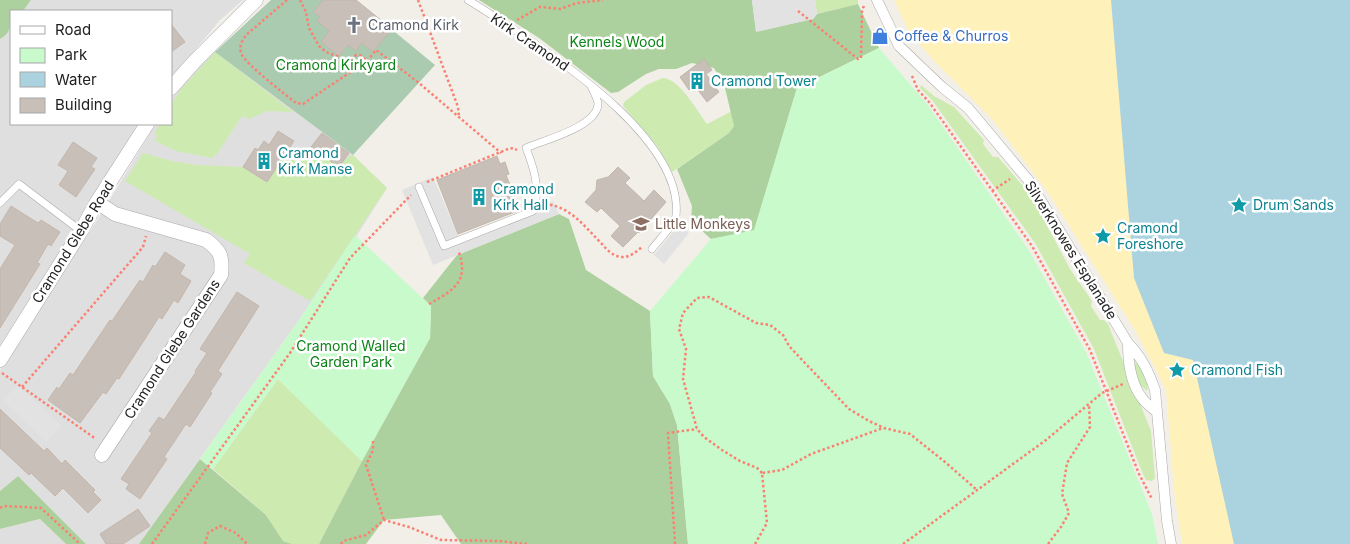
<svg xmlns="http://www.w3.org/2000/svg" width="1350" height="544" font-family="Inter,sans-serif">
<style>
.residential{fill:#e0dfdf}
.grass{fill:#cdebb0}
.forest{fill:#add19e}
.sand{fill:#fff1ba}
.cemetery{fill:#aacbaf}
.park{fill:#c8facc}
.parking{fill:#e2e2e2}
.water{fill:#aad3df}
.building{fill:#c7bfb8;stroke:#c4b6ab}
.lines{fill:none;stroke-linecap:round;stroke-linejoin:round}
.service-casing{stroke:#a9a9a9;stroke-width:8}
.pedestrian-casing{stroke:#a9a9a9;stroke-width:11}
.minor-casing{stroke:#a9a9a9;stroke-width:15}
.path{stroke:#fa8072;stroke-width:2.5;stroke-dasharray:2.5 2.5;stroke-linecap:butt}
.service{stroke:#fff;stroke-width:7}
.pedestrian{stroke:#fff;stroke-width:10}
.minor{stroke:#fff;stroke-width:14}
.labels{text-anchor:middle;stroke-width:5;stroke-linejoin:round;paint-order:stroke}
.worship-label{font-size:14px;fill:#5b616d;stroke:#fff;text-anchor:start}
.shop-label{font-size:14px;fill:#366cbe;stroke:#fff;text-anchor:start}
.street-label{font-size:14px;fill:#222;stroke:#fff}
.park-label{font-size:14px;fill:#0c8416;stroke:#fff}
.culture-label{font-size:14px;fill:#0d838f;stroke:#fff;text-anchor:start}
.education-label{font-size:14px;fill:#785e54;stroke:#fff;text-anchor:start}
</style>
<rect width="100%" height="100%" fill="#f2efe9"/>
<path class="residential" d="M 31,0 L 243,0 L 220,20 L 171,79 L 171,11 L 23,11 Z
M 11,27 L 11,124 L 141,124 L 0,350 L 0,39 L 4,37 Z
M 213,50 L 353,155 L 387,188 L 356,237 L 297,323 L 139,544 L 86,544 L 18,476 L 0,491 L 0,370 L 96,222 L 156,124 L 171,124 L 171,98 L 178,88 Z
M 40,519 L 66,544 L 0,544 L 0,529 Z"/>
<path class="grass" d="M 815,0 L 858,0 L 858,4 L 817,14 Z
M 215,52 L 293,112 L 267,111 L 249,119 L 242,116 L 217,154 L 212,158 L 176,151 L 155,141 L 157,137 L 155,132 L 160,124 L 171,124 L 171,105 L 181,89 Z
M 663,78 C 680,79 697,111 707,124 L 732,111 L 734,126 L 729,133 L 672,172 L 658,147 L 623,106 L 624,102 L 646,85 Z
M 921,85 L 934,96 L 954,107 L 984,140 L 983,144 L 993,157 L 998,157 L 1023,186 L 1039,210 L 1070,269 L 1092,301 L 1091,306 L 1100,320 L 1104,320 L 1108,324 L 1151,431 L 1155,478 L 1152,481 L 1146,480 L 1142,472 L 1094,349 L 1035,243 L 932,100 L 920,88 Z
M 329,145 L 328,159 L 338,167 L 348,157 L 353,155 L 387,188 L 310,301 L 244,263 L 250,254 L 125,181 L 143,153 L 172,161 L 197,165 L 243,167 L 267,182 L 286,155 L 299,163 L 311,147 L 322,155 Z
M 1135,362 C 1143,369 1149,381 1147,391 L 1138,383 L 1134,363 Z
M 278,379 L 362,461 L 319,544 L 292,544 L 283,541 L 266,515 L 213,469 Z"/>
<path class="forest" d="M 0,0 L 31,0 L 23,11 L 11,11 C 11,23 12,33 0,39 Z
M 479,0 L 752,0 L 756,31 L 813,19 L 817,14 L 858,4 L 879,48 L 797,88 L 754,231 L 711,239 L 691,221 L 692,206 L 677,169 L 729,133 L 734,126 L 725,88 L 714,68 L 692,63 L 676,69 L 659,69 L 646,74 L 618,92 L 611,93 L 539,38 Z
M 559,214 L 569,219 L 586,270 L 650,311 L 653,376 L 670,404 L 677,425 L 688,544 L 461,544 L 441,515 L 384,520 L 366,544 L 319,544 L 362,461 L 430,338 L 431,306 L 423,298 L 457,255 Z
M 200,459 L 266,515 L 283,541 L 292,544 L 139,544 Z
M 18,476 L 86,544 L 66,544 L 40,519 L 0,529 L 0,491 Z"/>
<path class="sand" d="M 894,0 L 1350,0 L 1350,544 L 1182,544 L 1174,490 L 1166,390 L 1136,332 L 1049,194 L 992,119 L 935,62 L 909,32 Z"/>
<path class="cemetery" d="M 271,0 L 356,0 L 435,65 L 353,155 L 215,52 Z"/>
<path class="park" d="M 879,48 L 927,104 L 1028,249 L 1086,352 L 1152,514 L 1158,544 L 688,544 L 677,425 L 670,404 L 653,376 L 650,311 L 711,239 L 754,230 L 797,88 Z
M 355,235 L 431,306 L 430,338 L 362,461 L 278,379 L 213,469 L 200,459 L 297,323 Z"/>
<path class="parking" d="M 752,0 L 815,0 L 817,14 L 813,19 L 756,32 Z
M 433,177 L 460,240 L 553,201 L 559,214 L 433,265 L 402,190 Z
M 679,225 L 689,233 L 664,264 L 654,255 Z
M 18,385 L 61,426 L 46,442 L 3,400 Z"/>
<path class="water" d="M 1111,0 L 1350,0 L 1350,544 L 1234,544 L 1193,360 L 1164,353 L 1134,278 Z"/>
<path class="building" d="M 323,0 L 356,0 L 392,29 L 373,52 L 362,43 L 356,51 L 348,45 L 339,56 L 321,42 L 329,31 L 317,21 L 320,17 L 313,12 Z
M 171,24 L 185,42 L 171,52 Z
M 704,59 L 712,70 L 706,74 L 719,92 L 707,102 L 695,86 L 689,90 L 680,77 Z
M 278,131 L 294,141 L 267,182 L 243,167 L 255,148 L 258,150 L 264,141 L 269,145 Z
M 322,133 L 349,153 L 339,167 L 311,147 Z
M 73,142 L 97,158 L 91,167 L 95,169 L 76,197 L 59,185 L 68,171 L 58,165 Z
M 497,156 L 500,164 L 505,162 L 509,174 L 506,175 L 520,210 L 458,234 L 437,180 Z
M 618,167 L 630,178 L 625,183 L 644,201 L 654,190 L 666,202 L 639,233 L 638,232 L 623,247 L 611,236 L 620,226 L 601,208 L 597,212 L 585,202 L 596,190 L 597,180 L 608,177 Z
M 11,206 L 38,223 L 41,220 L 60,232 L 51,246 L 48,244 L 37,263 L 40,264 L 0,328 L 0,269 L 15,245 L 0,236 L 0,224 Z
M 165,252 L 185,265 L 180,274 L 191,281 L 178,303 L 174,300 L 162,319 L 159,317 L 119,379 L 117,378 L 106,394 L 103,392 L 80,423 L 48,400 L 57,387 L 59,389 L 70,373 L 73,375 L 110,320 L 112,321 L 140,280 L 143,282 L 153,265 L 155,267 Z
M 237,292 L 259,306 L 218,371 L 222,374 L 210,392 L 212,393 L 190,427 L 186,424 L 164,457 L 167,459 L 140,499 L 126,489 L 129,484 L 121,479 L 152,433 L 149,431 L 159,417 L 164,420 L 196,372 L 195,371 L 207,353 L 200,349 Z
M 0,409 L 44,451 L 47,448 L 62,464 L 65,460 L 95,490 L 93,492 L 101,500 L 88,513 L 63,488 L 55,496 L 31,473 L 29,475 L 0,448 Z
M 138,509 L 150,526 L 123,544 L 106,544 L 100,534 Z"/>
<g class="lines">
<g class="service-casing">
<path id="service" d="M 468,0 C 483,9 498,19 513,29 C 566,64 684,143 676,216 C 675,224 657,242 652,249
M 419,187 L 444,246 L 533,211 C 541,190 534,168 526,148 C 544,140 597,127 598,104 C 598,99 593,91 591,86
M 0,203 L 19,184 L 81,231"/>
</g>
<g class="pedestrian-casing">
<path id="pedestrian" d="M 877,0 L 899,46 L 942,87 L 968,108 L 1029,181 L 1128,343 C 1142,358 1148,370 1155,390 L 1167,521 L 1171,544
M 1128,343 C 1128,362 1130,382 1142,398 C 1145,403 1152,408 1157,412"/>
</g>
<g class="minor-casing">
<path id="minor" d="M 171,88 L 194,62 L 256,0
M 97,202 L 115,214 L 206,240 C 221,251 223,257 221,275 L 102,455
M 0,360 L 81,231 L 97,202 L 147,124"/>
</g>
<path class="path" d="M 287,0 L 246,35 C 242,41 239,46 241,53 C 245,64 285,94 296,103 L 303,104 L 367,61
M 300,0 L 306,12 L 309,28 L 319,46 L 326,52 L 339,57 L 347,64 L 356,55 L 360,55 L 367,61 L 376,50 L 419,83 L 501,153
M 418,0 L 458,107 L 459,117
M 798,11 L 858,59 L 861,58 L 862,10 L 865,4
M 517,20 L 540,7 L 560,9 L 577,3 L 603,0
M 912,76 L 918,90 L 929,102 L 1032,246 L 1090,350 L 1139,474 L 1152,499
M 427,182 L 508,149 L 513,148 L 517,150
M 992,191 L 1010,179
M 545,204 C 570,206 585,227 602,244 C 607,250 613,256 621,257 C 629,258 636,252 642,247
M 429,304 C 454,290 470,281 458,250
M 2,373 L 96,439
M 22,387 L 143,247 L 146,236
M 373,441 L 373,450 L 366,465 L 384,520
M 762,473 L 757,468 L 740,461 L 722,450 L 704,437 L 697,429 L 683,379 L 686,349 L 679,329 L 683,313 L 697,298 L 709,297 L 756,323 L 770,325 L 783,335 L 789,346 L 804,362 L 849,409 L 869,421 L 884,428 L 910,434 L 945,462 L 977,490
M 0,508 L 4,506 L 41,508 L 80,544
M 152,544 L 290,353 L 350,258 L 411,195
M 205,544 L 208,533 L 220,526 L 236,533 L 247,544
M 341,544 L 343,541 L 366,535 L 384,520 L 409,527 L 441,540 L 499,541 L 527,544
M 675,544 L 668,433 L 697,429
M 755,544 L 767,523 L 762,473 L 782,470 L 811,454 L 883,428
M 903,544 L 1046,440 L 1102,393 L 1123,384
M 1048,544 L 1061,527 L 1069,513 L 1062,494 L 1067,463 L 1090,427 L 1089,404"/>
<use href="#service" class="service"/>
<use href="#pedestrian" class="pedestrian"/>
<use href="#minor" class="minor"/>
</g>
<defs>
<g id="church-bare" transform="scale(1.35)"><path d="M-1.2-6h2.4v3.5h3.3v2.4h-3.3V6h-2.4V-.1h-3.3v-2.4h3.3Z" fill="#6b7280" stroke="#fff" stroke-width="2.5" paint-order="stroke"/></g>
<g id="shop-bare" transform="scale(1.35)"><path d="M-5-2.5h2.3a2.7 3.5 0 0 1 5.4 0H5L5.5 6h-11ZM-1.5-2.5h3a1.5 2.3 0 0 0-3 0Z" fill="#3f7fe0" stroke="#fff" stroke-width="2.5" paint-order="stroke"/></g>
<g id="building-bare" transform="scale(1.35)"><path d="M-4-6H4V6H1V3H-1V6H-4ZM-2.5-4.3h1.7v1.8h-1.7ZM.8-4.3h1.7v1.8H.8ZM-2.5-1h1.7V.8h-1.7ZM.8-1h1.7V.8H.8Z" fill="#0f9aa8" stroke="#fff" stroke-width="2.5" paint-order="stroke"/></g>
<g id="sight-bare" transform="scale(1.35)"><path d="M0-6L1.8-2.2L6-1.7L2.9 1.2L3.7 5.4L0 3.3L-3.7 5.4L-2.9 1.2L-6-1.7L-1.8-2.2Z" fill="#0f9aa8" stroke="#fff" stroke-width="2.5" paint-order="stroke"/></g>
<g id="school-bare" transform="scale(1.35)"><path d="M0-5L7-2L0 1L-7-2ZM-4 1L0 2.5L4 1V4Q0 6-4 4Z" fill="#8d6e63" stroke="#fff" stroke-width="2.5" paint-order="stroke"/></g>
</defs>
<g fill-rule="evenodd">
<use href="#church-bare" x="354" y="25"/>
<use href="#shop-bare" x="880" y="36"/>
<use href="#building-bare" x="697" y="81"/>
<use href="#building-bare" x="264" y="161"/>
<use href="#building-bare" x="479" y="197"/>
<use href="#sight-bare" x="1239" y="205"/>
<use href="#school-bare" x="641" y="224"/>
<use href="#sight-bare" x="1103" y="236"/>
<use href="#sight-bare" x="1177" y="370"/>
</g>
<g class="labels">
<g class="worship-label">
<text x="368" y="30">Cramond Kirk</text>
</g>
<g class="shop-label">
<text x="894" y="41">Coffee &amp; Churros</text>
</g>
<g class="street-label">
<text transform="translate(530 42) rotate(34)" y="5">Kirk Cramond</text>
<text transform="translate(73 242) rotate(-58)" y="5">Cramond Glebe Road</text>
<text transform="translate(1071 250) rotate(58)" y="5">Silverknowes Esplanade</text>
<text transform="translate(172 349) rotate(-57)" y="5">Cramond Glebe Gardens</text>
</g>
<g class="park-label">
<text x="617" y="47">Kennels Wood</text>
<text x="336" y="70">Cramond Kirkyard</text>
<text x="351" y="351">Cramond Walled<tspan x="351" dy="16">Garden Park</tspan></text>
</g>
<g class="culture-label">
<text x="711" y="86">Cramond Tower</text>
<text x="278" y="158">Cramond<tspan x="278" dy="16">Kirk Manse</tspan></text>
<text x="493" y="194">Cramond<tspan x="493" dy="16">Kirk Hall</tspan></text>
<text x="1253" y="210">Drum Sands</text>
<text x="1117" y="233">Cramond<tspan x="1117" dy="16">Foreshore</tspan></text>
<text x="1191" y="375">Cramond Fish</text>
</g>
<g class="education-label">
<text x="655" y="229">Little Monkeys</text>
</g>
</g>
<rect x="10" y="10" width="162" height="115" fill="#ffffff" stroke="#a7a7a7"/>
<rect x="20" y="26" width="25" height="8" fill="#ffffff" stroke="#a7a7a7"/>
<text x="55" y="35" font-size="15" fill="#222222">Road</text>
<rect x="20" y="48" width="25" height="15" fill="#c8facc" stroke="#a7a7a7"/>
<text x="55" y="60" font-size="15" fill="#222222">Park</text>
<rect x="20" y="72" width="25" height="15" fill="#aad3df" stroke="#a7a7a7"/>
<text x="55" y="85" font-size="15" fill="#222222">Water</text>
<rect x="20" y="98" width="25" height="15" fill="#c7bfb8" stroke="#a7a7a7"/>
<text x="55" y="110" font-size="15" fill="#222222">Building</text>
</svg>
